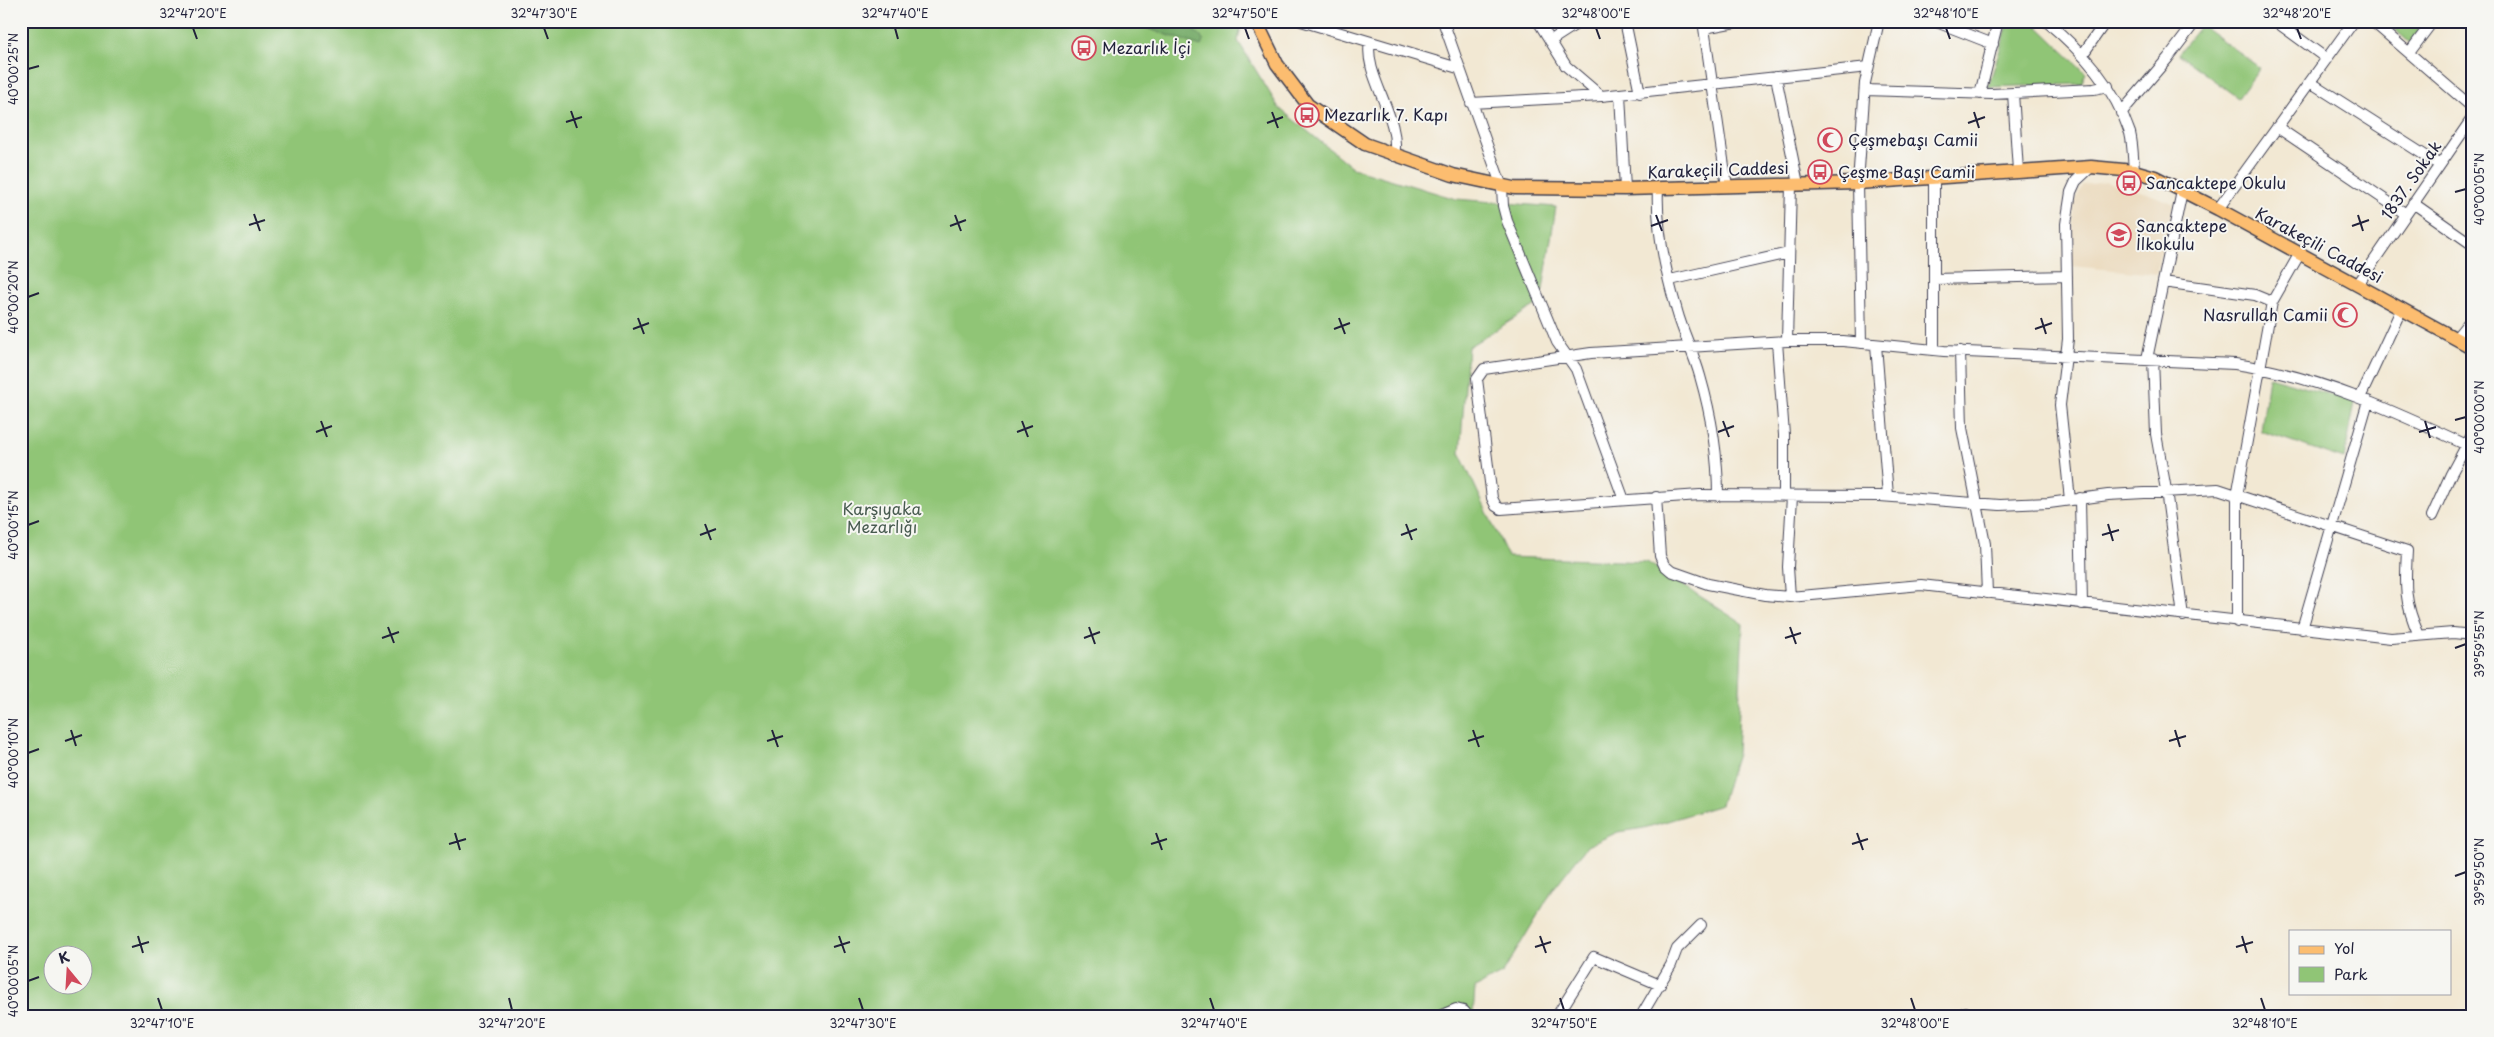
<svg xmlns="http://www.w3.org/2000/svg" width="2494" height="1037" font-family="'Playpen Sans',sans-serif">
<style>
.built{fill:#ead8ba}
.green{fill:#90c576;stroke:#597458;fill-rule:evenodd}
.forest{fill:#74aa67;stroke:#4b6651}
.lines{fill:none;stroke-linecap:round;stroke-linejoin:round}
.minor-casing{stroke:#414052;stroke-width:12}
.major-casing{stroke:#414052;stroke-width:15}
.minor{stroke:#fff;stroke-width:10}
.major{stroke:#fcbd6f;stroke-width:12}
.ticks{fill:none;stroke:#22223b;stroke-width:2}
.labels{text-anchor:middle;stroke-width:4;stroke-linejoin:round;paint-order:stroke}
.poi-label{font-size:16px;fill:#22223b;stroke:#f6f6f2;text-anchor:start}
.street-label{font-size:16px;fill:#22223b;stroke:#f6f6f2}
.park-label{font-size:16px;fill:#485b50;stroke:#f6f6f2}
.neatline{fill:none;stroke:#22223b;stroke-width:2}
.ticks-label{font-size:12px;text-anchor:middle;fill:#22223b}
</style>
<rect width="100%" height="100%" fill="#f6f6f2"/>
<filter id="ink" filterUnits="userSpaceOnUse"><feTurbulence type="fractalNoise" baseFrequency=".02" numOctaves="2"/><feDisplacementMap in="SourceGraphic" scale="10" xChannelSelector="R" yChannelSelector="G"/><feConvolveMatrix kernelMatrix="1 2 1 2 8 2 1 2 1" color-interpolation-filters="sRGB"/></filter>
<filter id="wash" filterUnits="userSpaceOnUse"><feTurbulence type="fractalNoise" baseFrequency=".0096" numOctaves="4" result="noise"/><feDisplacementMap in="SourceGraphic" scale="20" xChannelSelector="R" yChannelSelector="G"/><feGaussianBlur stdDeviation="1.12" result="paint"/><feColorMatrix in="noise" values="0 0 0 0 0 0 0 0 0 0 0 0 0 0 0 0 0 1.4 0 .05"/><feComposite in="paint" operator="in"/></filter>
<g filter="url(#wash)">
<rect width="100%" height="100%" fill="#f2e8d3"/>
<path class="built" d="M 2106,182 L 2147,193 L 2174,204 L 2156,274 L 2071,266 L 2074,205 L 2082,185 Z"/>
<path class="green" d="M 21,21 L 1242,21 L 1238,41 L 1279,108 L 1353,168 L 1456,199 L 1556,207 L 1541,302 L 1468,347 L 1460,454 L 1508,557 L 1647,562 L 1743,624 L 1737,754 L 1721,805 L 1644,828 L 1618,832 L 1587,846 L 1554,888 L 1503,973 L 1475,988 L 1473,1016 L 21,1016 ZM 52,954 L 82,954 L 82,984 L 52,984 Z
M 2009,21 L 2032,21 L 2086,73 L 2081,84 L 1988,87 Z
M 2385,21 L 2425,21 L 2410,43 Z
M 2201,25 L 2260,68 L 2238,98 L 2178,54 Z
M 2269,377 L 2355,402 L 2344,459 L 2261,431 Z"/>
<path class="forest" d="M 1135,21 L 1184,21 L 1204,40 L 1201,46 L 1140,26 Z"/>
</g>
<g filter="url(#ink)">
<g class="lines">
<g class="minor-casing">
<path id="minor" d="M 1301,21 L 1458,68
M 1443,21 L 1502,187 L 1503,206 L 1507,221 L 1557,342 L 1576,369 L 1624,500
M 1538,21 L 1566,66 L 1601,96 L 1620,94 L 1625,189
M 1625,21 L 1640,93
M 1703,21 L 1727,187
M 1934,21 L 1993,44
M 2046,21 C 2084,53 2114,86 2130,133 C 2133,145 2133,159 2134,171
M 2275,21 L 2327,59
M 2372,21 L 2473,108
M 1704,28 L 1741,21
M 1550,41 L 1581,21
M 1370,42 C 1363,76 1402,118 1394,156
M 2409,53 L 2433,21
M 2083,54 L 2106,21
M 1776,77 L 1798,184
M 2310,82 L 2440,165
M 1865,90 L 1992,94 L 2094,89 L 2108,86
M 2013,93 L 2018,171
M 1620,94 L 1868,67
M 1980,94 L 1998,21
M 1471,103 L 1601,96
M 2121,113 L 2168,58 L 2196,21
M 2277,127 L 2406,214
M 1658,188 C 1656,227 1666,274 1677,311 C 1683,333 1694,354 1700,376 C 1711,414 1718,456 1718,496
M 2413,203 L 2473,245
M 2218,209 L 2354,21
M 1934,279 L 2067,276
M 1670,280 L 1789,253
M 2163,282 L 2255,295 L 2272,302
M 2358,284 L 2473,117
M 2456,338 L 2473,317
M 1787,341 L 1791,185
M 1777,342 L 1784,435 L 1784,496
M 1861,343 L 1858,183 L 1865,83 L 1879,21
M 1876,345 L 1888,496
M 1934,350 L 1934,178
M 1960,351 L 1962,428 L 1985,544 L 1987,593
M 2147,359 L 2182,191
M 2153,359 L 2156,434 L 2166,490 L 2183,616
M 2360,398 L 2402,308
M 1656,497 L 1660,556 L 1664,565 L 1671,571 L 1708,584 L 1765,595 L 1790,597 L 1921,585 L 2391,638 L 2453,633 L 2473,635
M 2080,498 L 2082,604
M 2070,500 L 2060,405 L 2068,339 L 2066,224 L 2071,192 L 2076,181 L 2091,167
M 2432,516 L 2451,474 L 2473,433
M 1790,597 L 1788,567 L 1792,496
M 2237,622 L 2237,496 L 2272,302 L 2300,253
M 2302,629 L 2368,401
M 2419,635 C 2404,603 2405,585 2407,551 L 2218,489 L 2108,495 L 2049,503 L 2000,505 L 1880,496 L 1700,495 L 1501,509 L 1496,506 L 1492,498 L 1477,379 L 1484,369 L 1591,353 L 1787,341 L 1843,341 L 1944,351 L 2235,364 C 2319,376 2396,412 2473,448
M 1439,1016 L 1456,1009 L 1464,1011 L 1468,1016
M 1557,1016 L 1594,957 L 1660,985
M 1641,1016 L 1671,965 L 1677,949 L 1701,925
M 1957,1016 L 1966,1012"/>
</g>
<g class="major-casing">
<path id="major" d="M 1256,21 L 1277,64 L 1308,105 L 1365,144 L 1453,175 L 1514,188 L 1625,189 L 1858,183 L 2091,167 L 2134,171 L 2155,177 L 2218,209 L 2473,348"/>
</g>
<use href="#minor" class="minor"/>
<use href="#major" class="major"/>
</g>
</g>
<path class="ticks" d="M 193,28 L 197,39M 544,28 L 548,39M 895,28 L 898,39M 1245,28 L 1249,39M 1596,28 L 1600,39M 1946,28 L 1950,39M 2297,28 L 2301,39M 28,69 L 39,66M 571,111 L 577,128M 1272,112 L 1278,128M 1974,112 L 1979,128M 566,122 L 582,117M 1267,123 L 1283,117M 1968,123 L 1985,117M 2455,192 L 2466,189M 254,214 L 260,231M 955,215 L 961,231M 1656,215 L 1662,231M 2358,215 L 2363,231M 249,225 L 265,220M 950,226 L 966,220M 1651,226 L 1668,220M 2352,226 L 2369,220M 28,297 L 39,293M 638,318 L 644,334M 1339,318 L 1345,334M 2041,318 L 2046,334M 633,329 L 649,323M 1334,329 L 1350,323M 2035,329 L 2052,323M 2455,420 L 2466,417M 321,421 L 327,437M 1022,421 L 1028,437M 1723,421 L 1729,437M 2425,421 L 2430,438M 316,432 L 332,426M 1017,432 L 1033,426M 1718,432 L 1734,426M 2419,432 L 2436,427M 705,524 L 711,540M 1406,524 L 1412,540M 2108,524 L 2113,541M 28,525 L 39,521M 700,535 L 716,529M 1401,535 L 1417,529M 2102,535 L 2119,530M 388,627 L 394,643M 1089,627 L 1095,644M 1790,627 L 1796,644M 382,638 L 399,632M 1084,638 L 1100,632M 1785,638 L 1801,633M 2455,648 L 2466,644M 71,730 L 76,746M 772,730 L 778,747M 1473,730 L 1479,747M 2175,730 L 2180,747M 65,741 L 82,735M 767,741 L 783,736M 1468,741 L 1484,736M 2169,741 L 2186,736M 28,753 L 39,749M 455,833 L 460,850M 1156,833 L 1162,850M 1857,833 L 1863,850M 449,844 L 466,839M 1151,844 L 1167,839M 1852,844 L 1868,839M 2455,876 L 2466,872M 138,936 L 143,953M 839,936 L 845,953M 1540,936 L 1546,953M 2242,936 L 2247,953M 132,947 L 149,942M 834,947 L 850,942M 1535,947 L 1551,942M 2236,947 L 2253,942M 28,981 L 39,977M 158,998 L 162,1010M 509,998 L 512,1010M 859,998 L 863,1010M 1210,998 L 1214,1010M 1560,998 L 1564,1010M 1911,998 L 1915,1010M 2261,998 L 2265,1010"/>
<defs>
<g id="bus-ring" transform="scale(1.25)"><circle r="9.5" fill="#f6f6f2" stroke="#d1495b" stroke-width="1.5"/><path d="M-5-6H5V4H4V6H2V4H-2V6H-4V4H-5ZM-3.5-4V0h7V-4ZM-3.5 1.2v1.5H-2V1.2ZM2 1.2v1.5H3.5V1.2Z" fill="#d1495b"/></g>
<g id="mosque-ring" transform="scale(1.25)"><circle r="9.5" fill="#f6f6f2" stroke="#d1495b" stroke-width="1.5"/><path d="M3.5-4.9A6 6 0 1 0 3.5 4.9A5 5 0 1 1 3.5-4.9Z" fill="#d1495b"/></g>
<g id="school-ring" transform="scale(1.25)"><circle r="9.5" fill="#f6f6f2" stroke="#d1495b" stroke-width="1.5"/><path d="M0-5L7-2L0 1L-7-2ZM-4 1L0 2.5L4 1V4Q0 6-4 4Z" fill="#d1495b"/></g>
</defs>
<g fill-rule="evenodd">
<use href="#bus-ring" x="1084" y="48"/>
<use href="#bus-ring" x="1307" y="115"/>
<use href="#mosque-ring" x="1830" y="140"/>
<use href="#bus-ring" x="1820" y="172"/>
<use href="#bus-ring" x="2129" y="183"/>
<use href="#school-ring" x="2119" y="235"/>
<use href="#mosque-ring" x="2345" y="315"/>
</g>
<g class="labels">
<g class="poi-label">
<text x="1102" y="54">Mezarlık İçi</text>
<text x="1324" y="121">Mezarlık 7. Kapı</text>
<text x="1848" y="146">Çeşmebaşı Camii</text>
<text x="1838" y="178">Çeşme Başı Camii</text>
<text x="2146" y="189">Sancaktepe Okulu</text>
<text x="2136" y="232">Sancaktepe<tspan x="2136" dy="18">İlkokulu</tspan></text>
<text x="2328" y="321" text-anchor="end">Nasrullah Camii</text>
</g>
<g class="street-label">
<text transform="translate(1718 170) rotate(-2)" y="6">Karakeçili Caddesi</text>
<text transform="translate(2411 180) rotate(-55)" y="6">1837. Sokak</text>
<text transform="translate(2319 245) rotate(28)" y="6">Karakeçili Caddesi</text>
</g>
<g class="park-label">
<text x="882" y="515">Karşıyaka<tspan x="882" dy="18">Mezarlığı</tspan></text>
</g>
</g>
<rect width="2494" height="1037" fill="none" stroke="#f6f6f2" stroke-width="55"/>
<rect x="2289" y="930" width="162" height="65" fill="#f6f6f2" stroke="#a1a1a9"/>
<rect x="2299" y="946" width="25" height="8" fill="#fcbd6f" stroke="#a1a1a9"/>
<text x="2334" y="954" font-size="15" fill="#22223b">Yol</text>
<rect x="2299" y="967" width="25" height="15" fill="#90c576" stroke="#a1a1a9"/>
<text x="2334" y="980" font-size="15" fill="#22223b">Park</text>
<g transform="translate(68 970) rotate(342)"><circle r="24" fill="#f6f6f2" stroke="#a1a1a9"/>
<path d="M0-4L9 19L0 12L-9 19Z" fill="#d1495b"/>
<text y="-8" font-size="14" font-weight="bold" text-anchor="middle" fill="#22223b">K</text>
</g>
<rect x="28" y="28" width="2438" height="982" class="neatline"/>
<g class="ticks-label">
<text x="193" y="18">32°47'20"E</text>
<text x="544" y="18">32°47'30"E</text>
<text x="895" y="18">32°47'40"E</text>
<text x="1245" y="18">32°47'50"E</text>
<text x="1596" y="18">32°48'00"E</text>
<text x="1946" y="18">32°48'10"E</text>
<text x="2297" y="18">32°48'20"E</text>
<text transform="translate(14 69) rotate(-90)" y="4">40°00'25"N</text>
<text transform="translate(2480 189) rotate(-90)" y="4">40°00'05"N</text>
<text transform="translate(14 297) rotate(-90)" y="4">40°00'20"N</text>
<text transform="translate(2480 417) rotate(-90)" y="4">40°00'00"N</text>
<text transform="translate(14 525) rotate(-90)" y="4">40°00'15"N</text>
<text transform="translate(2480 644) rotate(-90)" y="4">39°59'55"N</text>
<text transform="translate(14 753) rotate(-90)" y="4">40°00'10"N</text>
<text transform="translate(2480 872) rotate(-90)" y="4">39°59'50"N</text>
<text transform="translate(14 981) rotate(-90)" y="4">40°00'05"N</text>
<text x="162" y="1028">32°47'10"E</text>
<text x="512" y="1028">32°47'20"E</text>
<text x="863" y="1028">32°47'30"E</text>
<text x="1214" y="1028">32°47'40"E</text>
<text x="1564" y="1028">32°47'50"E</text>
<text x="1915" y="1028">32°48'00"E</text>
<text x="2265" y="1028">32°48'10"E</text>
</g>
</svg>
